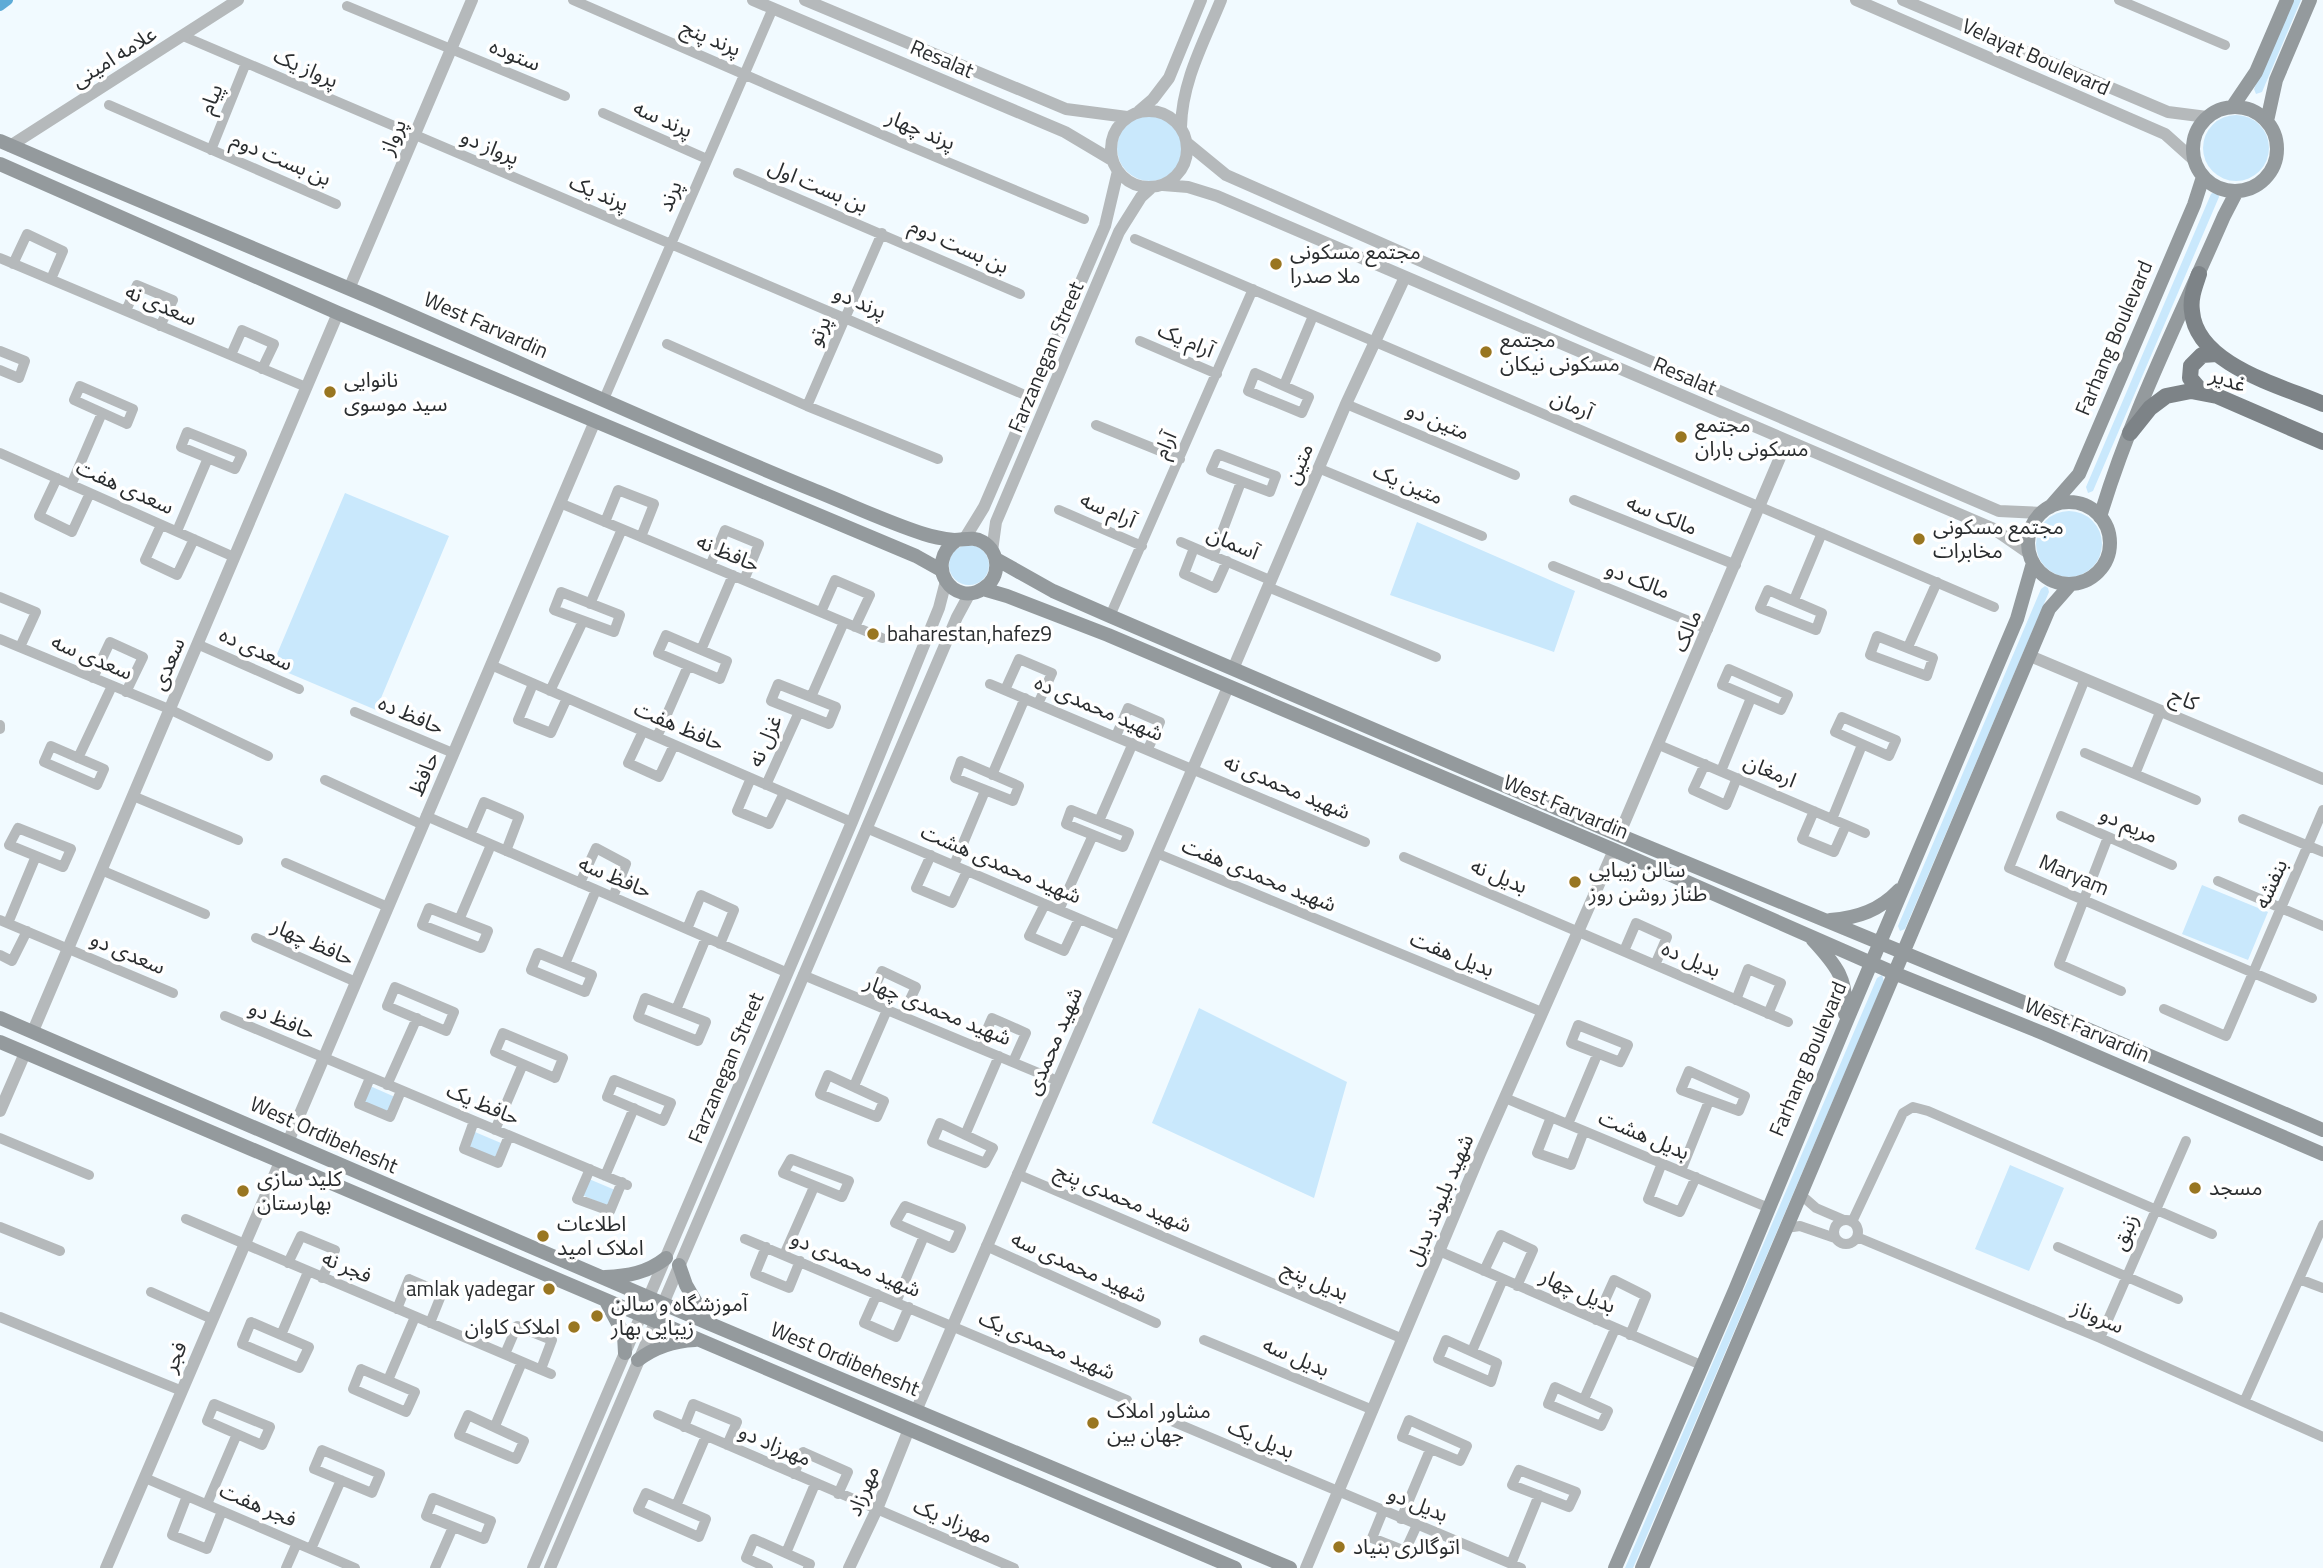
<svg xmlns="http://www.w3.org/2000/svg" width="2323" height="1568" font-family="'Titillium Web','Noto Sans Arabic',sans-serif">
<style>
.green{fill:#c9e8fc}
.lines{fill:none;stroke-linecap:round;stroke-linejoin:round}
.canal{stroke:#5dabd7;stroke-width:10}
.minor{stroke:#b5b9bb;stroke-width:10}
.tertiary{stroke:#b5b9bb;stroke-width:12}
.secondary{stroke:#949a9d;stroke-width:14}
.primary{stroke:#7d8387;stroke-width:16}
.poi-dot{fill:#997621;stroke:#fff;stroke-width:2.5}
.labels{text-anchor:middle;stroke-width:7;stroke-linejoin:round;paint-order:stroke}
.street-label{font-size:21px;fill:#2a2d2f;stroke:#fff}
.poi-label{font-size:21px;fill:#2a2d2f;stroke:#fff;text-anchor:start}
</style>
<rect width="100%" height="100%" fill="#f1faff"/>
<path class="green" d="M 2292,0 L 2301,0 L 2262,92 L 2256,94 L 2254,89 Z
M2203 148a33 33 0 1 1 66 0a33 33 0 1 1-66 0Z
M1117 148a33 33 0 1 1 66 0a33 33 0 1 1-66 0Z
M 2214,192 L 2218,193 L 2219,197 L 2093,491 L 2088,493 L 2086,487 L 2211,194 Z
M 345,493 L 449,536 L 376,710 L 272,666 Z
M2036 544a33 33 0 1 1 66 0a33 33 0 1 1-66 0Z
M 1417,522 L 1575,591 L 1554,652 L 1390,595 Z
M949 565a20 20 0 1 1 40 0a20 20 0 1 1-40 0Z
M 2045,586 L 2048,588 L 2049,592 L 1905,929 L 1900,931 L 1898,926 L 2041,589 Z
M 2202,885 L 2268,912 L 2248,960 L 2182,934 Z
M 1882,975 L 1884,981 L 1633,1568 L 1625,1568 L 1877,978 Z
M 1199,1008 L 1347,1082 L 1314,1198 L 1152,1123 Z
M 370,1086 L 395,1097 L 388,1113 L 363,1102 Z
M 475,1132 L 501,1143 L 495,1158 L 469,1148 Z
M 2010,1165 L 2064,1188 L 2029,1271 L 1975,1249 Z
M 589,1179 L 615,1190 L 608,1206 L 582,1195 Z"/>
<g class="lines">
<path class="canal" d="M 0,6 L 8,0"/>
<path class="minor" d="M 573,0 L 895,140 L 1084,219
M 2119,0 L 2225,45
M 347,6 L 565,96
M 183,36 L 1032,398
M 109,105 L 336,204
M 603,113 L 707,159
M 211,150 L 246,63
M 738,173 L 1020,294
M 1135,239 L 1994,607
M 0,258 L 306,387
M 13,264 L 27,234 L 63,251 L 51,279
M 126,311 L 137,285 L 173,300 L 160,326
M 1140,341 L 1217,374
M 667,344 L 807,406 L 938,459
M 0,351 L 25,361 L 19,378 L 0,370
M 231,355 L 242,330 L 274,344 L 262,369
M 1255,373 L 1309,397 L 1302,413 L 1248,391 Z
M 1284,385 L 1313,316
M 80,386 L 133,409 L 127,424 L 74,400 Z
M 604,399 L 773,8
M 1346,404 L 1515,475
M 807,406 L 882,233
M 1096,425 L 1180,459
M 187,432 L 242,454 L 235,469 L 181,447 Z
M 0,453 L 234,557
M 1218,454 L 1276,476 L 1270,492 L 1211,470 Z
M 1318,468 L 1482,536
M 57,478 L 39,516 L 72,532 L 90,493
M 71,485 L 102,413
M 1574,500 L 1736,565
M 560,503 L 882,638
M 1059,510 L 1142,546
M 605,522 L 618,490 L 654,504 L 641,537
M 161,525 L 145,560 L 177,575 L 194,539
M 177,531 L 208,458
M 1181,542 L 1270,580
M 1194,548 L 1184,574 L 1215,588 L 1227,561
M 1213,556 L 1241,482
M 710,566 L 725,530 L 759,544 L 744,580
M 1553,566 L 1708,629
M 1268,587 L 1436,657
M 1768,590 L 1822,613 L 1816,630 L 1760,608 Z
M 561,592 L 620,615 L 614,632 L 554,610 Z
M 0,597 L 36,612 L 20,647
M 1794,600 L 1822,533
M 590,604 L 622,529
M 821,612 L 835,580 L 870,595 L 855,627
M 1110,616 L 1253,289
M 666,635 L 727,661 L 720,679 L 658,653 Z
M 1877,636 L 1933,658 L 1927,676 L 1870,655 Z
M 0,639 L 169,709 L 268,756
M 197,644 L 299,689
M 1908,647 L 1937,582
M 701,650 L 733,575
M 491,665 L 852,822
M 1729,669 L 1788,695 L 1781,710 L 1722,685 Z
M 93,678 L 110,642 L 143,657 L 126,692
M 2085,679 L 2009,868 L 2312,998
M 533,684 L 518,720 L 551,733 L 567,698
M 778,684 L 836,707 L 829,724 L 771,701 Z
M 990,684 L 1365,842
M 1005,690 L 1019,659 L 1052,673 L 1038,704
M 550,691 L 583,621
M 811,697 L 844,622
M 355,712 L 453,753
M 1842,717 L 1896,740 L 1889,756 L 1835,732 Z
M 0,725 L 0,729
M 643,731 L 628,763 L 659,777 L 674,745
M 1116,736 L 1128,708 L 1160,722 L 1148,749
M 657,737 L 688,666
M 1659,745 L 1865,833
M 51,746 L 104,769 L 97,785 L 44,762 Z
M 2085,753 L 2196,800
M 78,758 L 112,686
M 961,761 L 1019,786 L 1013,801 L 955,778 Z
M 1705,764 L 1693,790 L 1726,805 L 1737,778
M 1721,771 L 1751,698
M 2135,774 L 2161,710
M 992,775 L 1025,698
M 751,778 L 737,811 L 769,824 L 784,793
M 325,780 L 423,825
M 766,785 L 799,712
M 133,796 L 238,840
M 1071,810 L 1129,833 L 1123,847 L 1066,824 Z
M 1814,811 L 1802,839 L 1834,852 L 1846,825
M 426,816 L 788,973
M 2061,816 L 2172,865 L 2108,837 L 2059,964 L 2121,991
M 1832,819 L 1862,745
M 2243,819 L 2323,852
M 1099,821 L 1133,743
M 18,828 L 71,849 L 63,867 L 9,845 Z
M 866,828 L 1120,936
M 470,835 L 484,802 L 519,817 L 506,851
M 1156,853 L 1542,1012
M 931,855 L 916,888 L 952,903 L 967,871
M 1404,857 L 1788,1022
M 286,863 L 388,907
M 954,865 L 985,791
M 101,870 L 205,914
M 2218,881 L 2323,926
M 580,883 L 596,848 L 626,864 L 613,897
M 1045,904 L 1029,936 L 1064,951 L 1079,919
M 429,908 L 488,931 L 481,948 L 422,925 Z
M 1059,910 L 1093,835
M 0,920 L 173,993
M 459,920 L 491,845
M 8,923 L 36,856
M 687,929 L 701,895 L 734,910 L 720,944
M 256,938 L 356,982
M 1624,951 L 1636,923 L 1667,937 L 1655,965
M 538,953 L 592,975 L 585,992 L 531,970 Z
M 0,955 L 12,961 L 27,931
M 565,964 L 596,890
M 803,975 L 1058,1081
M 395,987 L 454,1012 L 446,1031 L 387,1006 Z
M 645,998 L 706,1022 L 698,1041 L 638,1017 Z
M 1736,1000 L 1748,969 L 1781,983 L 1768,1014
M 868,1002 L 882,971 L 916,987 L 902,1016
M 2164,1009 L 2226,1036 L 2323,810
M 676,1010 L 706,938
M 225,1016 L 627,1185
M 1578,1025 L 1628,1045 L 1620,1062 L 1571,1043 Z
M 503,1033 L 563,1058 L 555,1078 L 495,1052 Z
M 979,1048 L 992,1018 L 1026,1033 L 1013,1062
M 1689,1071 L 1745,1096 L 1739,1111 L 1681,1090 Z
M 828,1075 L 884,1101 L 877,1117 L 820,1094 Z
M 370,1078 L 359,1104 L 390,1117 L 401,1091
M 614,1080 L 671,1103 L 663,1121 L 607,1097 Z
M 387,1085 L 417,1018
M 854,1086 L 887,1010
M 1505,1098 L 1769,1208
M 1551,1117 L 1537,1153 L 1571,1165 L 1584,1131
M 474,1121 L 464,1149 L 498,1163 L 509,1136
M 940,1123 L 993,1148 L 985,1163 L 932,1142 Z
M 1568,1124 L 1597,1055
M 495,1130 L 523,1064
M 965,1135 L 999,1056
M 0,1138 L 89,1175
M 791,1159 L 849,1181 L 842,1197 L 783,1173 Z
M 1662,1163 L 1648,1199 L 1680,1212 L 1696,1177
M 590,1169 L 577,1199 L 610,1211 L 622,1182
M 1681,1171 L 1709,1101
M 1017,1174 L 1403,1339
M 605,1176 L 634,1108
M 1800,1194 L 1816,1208 L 1844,1220
M 905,1206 L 961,1228 L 952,1248 L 895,1223 Z
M 186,1219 L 551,1374
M1834 1232a12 12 0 1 1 24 0a12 12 0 1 1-24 0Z
M 1852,1222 L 1903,1113 L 1913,1107 L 1928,1111 L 2212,1234
M 0,1227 L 60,1251
M 1786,1228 L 1800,1226 L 1835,1238
M 1857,1237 L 2100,1338 L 2323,1437
M 745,1239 L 1127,1400
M 986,1246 L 1156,1323
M 766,1247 L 755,1274 L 789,1288 L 800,1261
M 2058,1247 L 2178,1299
M 1439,1251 L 1701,1365
M 784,1255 L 814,1187
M 288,1263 L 301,1236 L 335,1250 L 322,1278
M 1484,1271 L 1501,1235 L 1533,1250 L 1517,1286
M 2299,1279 L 2323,1288
M 151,1292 L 212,1319
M 877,1294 L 864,1323 L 896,1337 L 909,1307
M 896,1302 L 924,1236
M 397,1309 L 409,1279 L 442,1293 L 430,1323
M 0,1317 L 182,1391
M 1596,1320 L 1614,1280 L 1646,1296 L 1630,1335
M 251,1322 L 309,1347 L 299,1368 L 242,1344 Z
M 281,1335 L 308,1272
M 2100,1338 L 2186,1141
M 1204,1340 L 1373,1410
M 1446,1340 L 1497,1363 L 1491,1382 L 1438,1359 Z
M 1472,1351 L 1503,1279
M 505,1354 L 517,1326 L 552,1340 L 541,1369
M 361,1369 L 415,1392 L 406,1412 L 353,1389 Z
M 388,1380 L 415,1317
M 1555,1387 L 1608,1411 L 1601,1426 L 1548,1404 Z
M 1584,1399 L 1615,1329
M 2244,1402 L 2323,1225
M 214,1404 L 270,1427 L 262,1445 L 207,1421 Z
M 468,1415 L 524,1441 L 516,1459 L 459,1435 Z
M 658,1415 L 1014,1568
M 1169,1420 L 1521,1568
M 1409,1420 L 1467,1446 L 1460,1461 L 1402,1437 Z
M 495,1426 L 522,1362
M 684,1427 L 693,1404 L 737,1422 L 727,1445
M 322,1450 L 380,1474 L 372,1493 L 314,1469 Z
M 1519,1470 L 1576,1492 L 1569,1507 L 1512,1485 Z
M 794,1474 L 803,1452 L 848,1472 L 838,1494
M 145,1478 L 355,1568
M 646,1493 L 706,1519 L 699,1537 L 638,1510 Z
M 187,1496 L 172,1535 L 207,1549 L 222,1511
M 433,1498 L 491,1521 L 484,1539 L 426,1516 Z
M 207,1504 L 237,1434
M 676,1506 L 706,1436
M 1383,1511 L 1372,1538 L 1405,1551 L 1417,1525
M 1401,1519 L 1430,1450
M 311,1549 L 341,1480
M 786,1553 L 815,1484
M 1511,1564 L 1539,1495
M 286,1568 L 297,1543
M 435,1568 L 453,1527
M 768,1568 L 746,1558 L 754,1539 L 810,1564 L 808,1568"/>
<path class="tertiary" d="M 753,0 L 1065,132 L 1112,160
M 805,0 L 1066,109 L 1127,117
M 1856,0 L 2165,134 L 2194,160
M 1903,0 L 2168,112 L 2207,117
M1111 149a38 38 0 1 1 76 0a38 38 0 1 1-76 0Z
M 1139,111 L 1153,99 L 1169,78 L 1201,0
M 1181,127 C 1182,81 1204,42 1221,0
M 1187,143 L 1226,175 L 1582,332 L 1999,511 L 2042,513
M 10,146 L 238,0
M 1163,185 L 1188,187 L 1217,196 L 1994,529 L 2030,554
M 349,289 L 472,0
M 965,538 L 984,507 L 1105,226 L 1118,171
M 992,551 L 996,522 L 1119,232 L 1141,197 L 1152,187
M 2030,656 L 2323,779
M 1233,669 L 1346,404 L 1405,277
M 1619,835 L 1787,441
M 33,1031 L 338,313
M 0,1111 L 25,1053
M 288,1142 L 595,421
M 916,1411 L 1228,687
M 106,1568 L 280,1162
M 533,1568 L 852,822 L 939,608 L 946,581
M 550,1568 L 957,617 L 970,593
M 849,1568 L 877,1509 L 909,1429
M 1306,1568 L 1480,1154 L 1614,850"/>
<path class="secondary" d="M 2233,106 L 2256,72 L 2287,0
M2193 149a42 42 0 1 1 84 0a42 42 0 1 1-84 0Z
M 2267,121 L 2276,80 L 2310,0
M 0,141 C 125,195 251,247 376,300 C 521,363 665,429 811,489 C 849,504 886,522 924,534 C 933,537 945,539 954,540 C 965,540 973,536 983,542 C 1000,552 1001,577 984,588 C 954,609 922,564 957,540
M 0,164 L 338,313 L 916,556 L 941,570
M2028 543a41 41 0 1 1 82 0a41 41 0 1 1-82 0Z
M 2050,507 L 2079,474 L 2194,205 L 2203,177
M 2100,517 C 2131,413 2181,315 2224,216 L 2237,191
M 996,559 L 1053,591 L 1110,616 L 1619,835 L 2052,1014 L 2323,1130
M 983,589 L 1007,596 L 1108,635 L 1614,850 L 1894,973 L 2045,1034 L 2323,1154
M 1830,920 C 1858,918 1880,910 1899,890
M 1813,940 C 1836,965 1848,979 1845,1014
M 0,1018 L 708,1323 L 1290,1568
M 0,1042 L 1235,1568
M 679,1265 L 686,1285 L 708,1323
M 605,1277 C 628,1276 647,1273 666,1258
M 606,1301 L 624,1335 L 625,1353
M 638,1360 C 655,1347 673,1341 695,1340
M 1615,1568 L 1735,1290 L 1845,1025 L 2017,619 L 2033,563
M 1642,1568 L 2049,609 L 2071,584"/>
<path class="primary" d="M 2199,274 C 2195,286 2190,298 2192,311 C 2196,365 2282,386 2323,404
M 2201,391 L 2190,378 L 2191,366 L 2202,355 L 2217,354
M 2130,433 L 2150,408 L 2166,396 L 2191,391 L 2217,396 L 2323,442"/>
</g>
<g class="poi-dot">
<circle cx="1276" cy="264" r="7"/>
<circle cx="1486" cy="352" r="7"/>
<circle cx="330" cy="392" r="7"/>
<circle cx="1681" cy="437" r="7"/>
<circle cx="1919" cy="539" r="7"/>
<circle cx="873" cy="634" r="7"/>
<circle cx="1575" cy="882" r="7"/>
<circle cx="2195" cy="1188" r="7"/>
<circle cx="243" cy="1191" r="7"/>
<circle cx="543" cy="1236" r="7"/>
<circle cx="549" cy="1289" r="7"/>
<circle cx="597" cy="1316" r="7"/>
<circle cx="574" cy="1327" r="7"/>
<circle cx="1093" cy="1423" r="7"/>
<circle cx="1339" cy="1547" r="7"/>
</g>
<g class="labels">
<g class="street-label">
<text transform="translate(711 38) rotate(23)" y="7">پرند پنج</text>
<text transform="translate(515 55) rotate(22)" y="7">ستوده</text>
<text transform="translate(114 57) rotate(-32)" y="7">علامه امینی</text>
<text transform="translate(2036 57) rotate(24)" y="7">Velayat Boulevard</text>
<text transform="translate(942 59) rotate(23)" y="7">Resalat</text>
<text transform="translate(306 68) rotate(24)" y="7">پرواز یک</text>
<text transform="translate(211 99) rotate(-68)" y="7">پیام</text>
<text transform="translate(663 119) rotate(24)" y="7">پرند سه</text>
<text transform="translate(921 130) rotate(23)" y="7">پرند چهار</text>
<text transform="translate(393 137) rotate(-67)" y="7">پرواز</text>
<text transform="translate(490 147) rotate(23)" y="7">پرواز دو</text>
<text transform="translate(281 159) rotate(23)" y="7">بن بست دوم</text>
<text transform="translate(818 186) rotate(23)" y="7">بن بست اول</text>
<text transform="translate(599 193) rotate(23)" y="7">پرند یک</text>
<text transform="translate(670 196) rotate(-67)" y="7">پرند</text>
<text transform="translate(959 246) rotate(24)" y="7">بن بست دوم</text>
<text transform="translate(860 302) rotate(23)" y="7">پرند دو</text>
<text transform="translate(161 305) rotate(23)" y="7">سعدی نه</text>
<text transform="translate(486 325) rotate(24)" y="7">West Farvardin</text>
<text transform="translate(819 331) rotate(-67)" y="7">پرتو</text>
<text transform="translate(2114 338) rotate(-67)" y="7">Farhang Boulevard</text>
<text transform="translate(1186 340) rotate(23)" y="7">آرام یک</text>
<text transform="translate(1046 357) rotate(-67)" y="7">Farzanegan Street</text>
<text transform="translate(1685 376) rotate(23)" y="7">Resalat</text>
<text transform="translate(2228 380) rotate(19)" y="7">غدیر</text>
<text transform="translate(1572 405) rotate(23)" y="7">آرمان</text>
<text transform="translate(1438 421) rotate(23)" y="7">متین دو</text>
<text transform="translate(1165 445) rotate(-66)" y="7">آرام</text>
<text transform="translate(1299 464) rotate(-67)" y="7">متین</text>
<text transform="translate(1408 484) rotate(23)" y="7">متین یک</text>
<text transform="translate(125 487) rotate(24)" y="7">سعدی هفت</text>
<text transform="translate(1108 510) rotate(24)" y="7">آرام سه</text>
<text transform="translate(1662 515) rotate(22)" y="7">مالک سه</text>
<text transform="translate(1233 543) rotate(23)" y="7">آسمان</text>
<text transform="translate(728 553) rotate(23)" y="7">حافظ نه</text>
<text transform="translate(1638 580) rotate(22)" y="7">مالک دو</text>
<text transform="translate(1687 631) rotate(-67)" y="7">مالک</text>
<text transform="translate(256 649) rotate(24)" y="7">سعدی ده</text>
<text transform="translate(92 657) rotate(23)" y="7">سعدی سه</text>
<text transform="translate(168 664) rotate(-67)" y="7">سعدی</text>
<text transform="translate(2184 699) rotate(23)" y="7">کاج</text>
<text transform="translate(1099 708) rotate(23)" y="7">شهید محمدی ده</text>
<text transform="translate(411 715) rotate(23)" y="7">حافظ ده</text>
<text transform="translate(679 726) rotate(23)" y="7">حافظ هفت</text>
<text transform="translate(765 741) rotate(-66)" y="7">غزل نه</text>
<text transform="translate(1770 771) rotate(23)" y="7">ارمغان</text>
<text transform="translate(424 774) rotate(-67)" y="7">حافظ</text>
<text transform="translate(1287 787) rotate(23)" y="7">شهید محمدی نه</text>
<text transform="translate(1566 807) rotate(23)" y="7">West Farvardin</text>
<text transform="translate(2129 825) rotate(24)" y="7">مریم دو</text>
<text transform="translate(1001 864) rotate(23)" y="7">شهید محمدی هشت</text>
<text transform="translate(1259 875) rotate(22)" y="7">شهید محمدی هفت</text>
<text transform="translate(2074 875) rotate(23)" y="7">Maryam</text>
<text transform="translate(1499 876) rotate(23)" y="7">بدیل نه</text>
<text transform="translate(615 877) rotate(23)" y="7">حافظ سه</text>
<text transform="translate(2271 884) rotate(-66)" y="7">بنفشه</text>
<text transform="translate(313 942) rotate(24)" y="7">حافظ چهار</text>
<text transform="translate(128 953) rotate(23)" y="7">سعدی دو</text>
<text transform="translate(1452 954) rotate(22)" y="7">بدیل هفت</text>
<text transform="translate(1691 959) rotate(23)" y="7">بدیل ده</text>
<text transform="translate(938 1010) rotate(22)" y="7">شهید محمدی چهار</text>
<text transform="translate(282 1020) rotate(23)" y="7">حافظ دو</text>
<text transform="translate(2087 1030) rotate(23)" y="7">West Farvardin</text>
<text transform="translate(1054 1041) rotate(-67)" y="7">شهید محمدی</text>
<text transform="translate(1808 1059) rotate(-67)" y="7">Farhang Boulevard</text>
<text transform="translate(726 1068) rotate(-67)" y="7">Farzanegan Street</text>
<text transform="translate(483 1104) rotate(23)" y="7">حافظ یک</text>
<text transform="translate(324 1135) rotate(24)" y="7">West Ordibehesht</text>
<text transform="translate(1644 1135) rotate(23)" y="7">بدیل هشت</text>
<text transform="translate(1123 1198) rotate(23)" y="7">شهید محمدی پنج</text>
<text transform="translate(1440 1200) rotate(-67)" y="7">شهید بلیوند بدیل</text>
<text transform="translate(2125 1232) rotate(-66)" y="7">زنبق</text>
<text transform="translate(856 1264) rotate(23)" y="7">شهید محمدی دو</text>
<text transform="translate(347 1267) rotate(23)" y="7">فجر نه</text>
<text transform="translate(1079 1267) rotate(24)" y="7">شهید محمدی سه</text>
<text transform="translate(1315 1281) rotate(23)" y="7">بدیل پنج</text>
<text transform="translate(1578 1291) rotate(24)" y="7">بدیل چهار</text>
<text transform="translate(2098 1317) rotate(23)" y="7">سروناز</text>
<text transform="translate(1047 1345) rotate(23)" y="7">شهید محمدی یک</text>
<text transform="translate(175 1357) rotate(-67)" y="7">فجر</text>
<text transform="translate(1296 1357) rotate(23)" y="7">بدیل سه</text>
<text transform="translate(845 1359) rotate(23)" y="7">West Ordibehesht</text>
<text transform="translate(1261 1439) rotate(23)" y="7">بدیل یک</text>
<text transform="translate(775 1445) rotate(23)" y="7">مهرزاد دو</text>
<text transform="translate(863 1491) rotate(-67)" y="7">مهرزاد</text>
<text transform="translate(1418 1504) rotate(22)" y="7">بدیل دو</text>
<text transform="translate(258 1505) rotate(23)" y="7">فجر هفت</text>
<text transform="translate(953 1521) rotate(23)" y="7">مهرزاد یک</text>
</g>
<g class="poi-label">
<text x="1290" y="259">مجتمع مسکونی<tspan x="1290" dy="24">ملا صدرا</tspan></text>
<text x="1500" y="347">مجتمع<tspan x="1500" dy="24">مسکونی نیکان</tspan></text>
<text x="344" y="387">نانوایی<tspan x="344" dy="24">سید موسوی</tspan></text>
<text x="1695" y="432">مجتمع<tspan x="1695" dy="24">مسکونی باران</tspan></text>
<text x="1933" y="534">مجتمع مسکونی<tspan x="1933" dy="24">مخابرات</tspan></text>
<text x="887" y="641">baharestan,hafez9</text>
<text x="1589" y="877">سالن زیبایی<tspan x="1589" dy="24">طناز روشن روز</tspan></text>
<text x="257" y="1186">کلید سازی<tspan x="257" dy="24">بهارستان</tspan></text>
<text x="2209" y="1195">مسجد</text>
<text x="557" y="1231">اطلاعات<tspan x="557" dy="24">املاک امید</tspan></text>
<text x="535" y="1296" text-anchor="end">amlak yadegar</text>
<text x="611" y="1311">آموزشگاه و سالن<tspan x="611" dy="24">زیبایی بهار</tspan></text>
<text x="560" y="1334" text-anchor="end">املاک کاوان</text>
<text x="1107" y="1418">مشاور املاک<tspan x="1107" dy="24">جهان بین</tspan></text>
<text x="1353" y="1554">اتوگالری بنیاد</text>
</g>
</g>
</svg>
